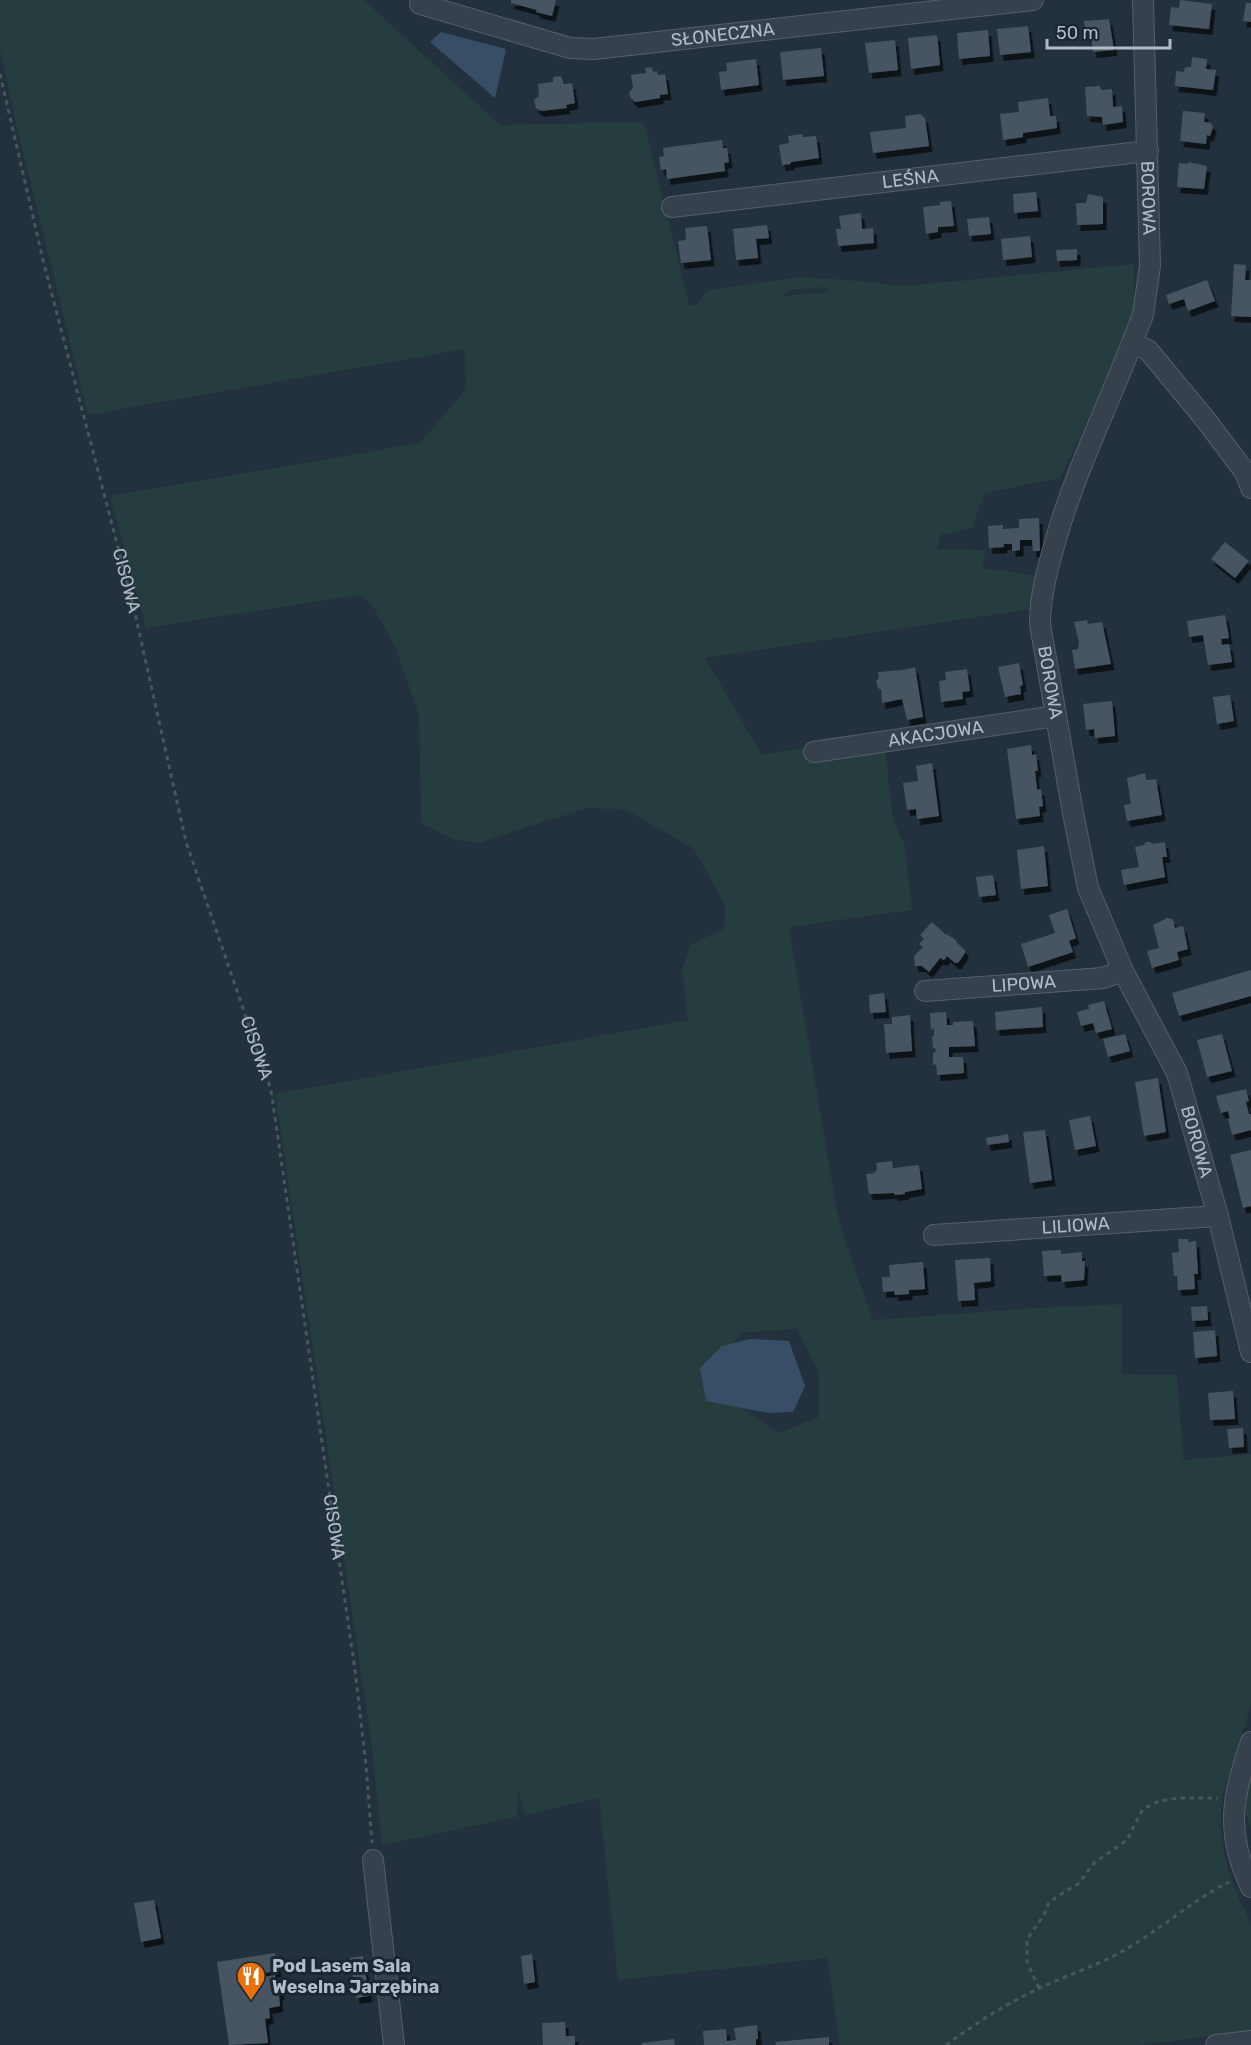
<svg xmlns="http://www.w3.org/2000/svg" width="1251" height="2045" font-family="Rubik,sans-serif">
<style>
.green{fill:#253d3e;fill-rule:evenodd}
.water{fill:#384e67}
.building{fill:#465564;filter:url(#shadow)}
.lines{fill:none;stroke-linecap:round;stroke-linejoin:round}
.minor-casing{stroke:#555f6b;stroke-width:22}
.path{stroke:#435a5b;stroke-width:3;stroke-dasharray:4.5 4.5;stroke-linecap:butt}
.minor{stroke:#37414d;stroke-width:20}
.labels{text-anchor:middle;stroke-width:6;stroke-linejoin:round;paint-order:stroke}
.street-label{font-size:18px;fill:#b2bcc9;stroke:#1c2632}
.poi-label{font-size:18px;font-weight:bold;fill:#b2bcc9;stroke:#1c2632;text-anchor:start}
</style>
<defs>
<filter id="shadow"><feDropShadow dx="3.5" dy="6" stdDeviation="0" flood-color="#0009"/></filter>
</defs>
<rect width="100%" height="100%" fill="#23303d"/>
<path class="green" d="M 0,0 L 364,0 L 500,125 L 644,122 L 689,305 L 697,305 L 708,290 L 800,277 L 862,281 L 903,286 L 1134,264 L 1134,314 L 1115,363 L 1060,478 L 985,493 L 972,528 L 940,535 L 938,549 L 986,550 L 982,568 L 1039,576 L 1031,609 L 705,658 L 762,755 L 889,732 L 885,747 L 893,820 L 905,846 L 912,910 L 789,927 L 837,1212 L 846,1244 L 873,1320 L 1035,1308 L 1122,1304 L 1122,1374 L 1177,1375 L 1183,1460 L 1251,1454 L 1251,1706 L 1225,1786 L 1221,1806 L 1221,1837 L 1228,1870 L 1239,1899 L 1251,1923 L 1251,2032 L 1137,2045 L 840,2045 L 827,1958 L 618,1980 L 599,1798 L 525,1815 L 518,1790 L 517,1817 L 382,1845 L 371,1740 L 275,1094 L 688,1020 L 682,968 L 691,944 L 724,929 L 725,905 L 694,849 L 625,809 L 587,808 L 478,843 L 455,840 L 421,823 L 419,715 L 396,648 L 372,605 L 360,595 L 146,628 L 110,496 L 420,443 L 466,389 L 465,349 L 88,415 L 18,132 L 0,50 ZM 825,287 L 829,292 L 781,296 L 791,290 ZM 797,1329 L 819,1373 L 819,1417 L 778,1433 L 706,1383 L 741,1333 Z
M 1251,1776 L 1251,1829 L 1243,1807 Z"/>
<path class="water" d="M 441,32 L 506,49 L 495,98 L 430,42 Z
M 750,1339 L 789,1341 L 805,1386 L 793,1412 L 768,1413 L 706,1401 L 700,1368 L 722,1346 Z"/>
<path class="building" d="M 511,0 L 556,0 L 552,16 L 536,12 L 537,10 L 511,3 Z
M 1180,0 L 1212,4 L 1209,29 L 1169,25 L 1171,7 L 1179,8 Z
M 1246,3 L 1251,3 L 1251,22 L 1243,21 Z
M 1109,19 L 1114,50 L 1093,52 L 1091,35 L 1086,36 L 1084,21 Z
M 1028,26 L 1031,52 L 1000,55 L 997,29 Z
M 988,30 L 990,56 L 959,59 L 957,33 Z
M 937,35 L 940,65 L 911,69 L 908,38 Z
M 895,40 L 898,70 L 869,73 L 865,43 Z
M 821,48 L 824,76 L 783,80 L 780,52 Z
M 1192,57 L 1207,59 L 1206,69 L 1216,70 L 1213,90 L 1175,86 L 1176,71 L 1184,72 L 1185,67 L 1191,67 Z
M 756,59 L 759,85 L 721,90 L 719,72 L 727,71 L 726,63 Z
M 652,67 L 653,72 L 657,71 L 658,75 L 665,74 L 668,94 L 660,95 L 660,98 L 635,102 L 630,97 L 629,92 L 633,88 L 631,75 L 646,73 L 645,68 Z
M 561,76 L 564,84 L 572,83 L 575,103 L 566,105 L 567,108 L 541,111 L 536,108 L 534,100 L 539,96 L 538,84 L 553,82 L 553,77 Z
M 1100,86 L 1101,90 L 1112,89 L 1113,107 L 1122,106 L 1123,122 L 1103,125 L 1102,117 L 1087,116 L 1085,87 Z
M 1048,98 L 1050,116 L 1056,116 L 1057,128 L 1023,133 L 1023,137 L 1003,140 L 1000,114 L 1019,112 L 1018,102 Z
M 1183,111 L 1205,113 L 1204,122 L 1211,123 L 1213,127 L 1210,136 L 1207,135 L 1206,144 L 1180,141 Z
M 920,114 L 925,118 L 929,146 L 873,153 L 870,132 L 906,128 L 905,116 Z
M 802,134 L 803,137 L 816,136 L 819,158 L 791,162 L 791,164 L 782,165 L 779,145 L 789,143 L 788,136 Z
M 722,140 L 723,148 L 727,148 L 729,162 L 724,163 L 725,171 L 667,179 L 666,169 L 661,170 L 659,157 L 664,156 L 663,148 Z
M 1188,162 L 1207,166 L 1204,189 L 1177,187 L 1179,163 L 1188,164 Z
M 1036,192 L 1038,211 L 1014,213 L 1013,194 Z
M 1088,194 L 1103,197 L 1103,224 L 1077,225 L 1076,203 L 1086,203 Z
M 951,201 L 954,226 L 938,227 L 938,232 L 926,234 L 923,207 L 940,205 L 940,202 Z
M 861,213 L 862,229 L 873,228 L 874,243 L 838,246 L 836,229 L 841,229 L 839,216 Z
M 989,217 L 991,234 L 969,236 L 967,219 Z
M 767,225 L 769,238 L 756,239 L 758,258 L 736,260 L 733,229 Z
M 707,226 L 711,260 L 681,263 L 678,241 L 686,240 L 685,228 Z
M 1030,236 L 1032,257 L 1003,260 L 1001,239 Z
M 1077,249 L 1077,260 L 1057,261 L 1056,250 Z
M 1234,264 L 1246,265 L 1245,280 L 1251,280 L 1251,317 L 1231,316 Z
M 1207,280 L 1215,301 L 1188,311 L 1184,299 L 1169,304 L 1166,295 Z
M 1039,518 L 1040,551 L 1033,551 L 1032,540 L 1020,540 L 1020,550 L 1012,551 L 1012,544 L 1004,544 L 1004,547 L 989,548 L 988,526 L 1003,525 L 1003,529 L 1019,528 L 1019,519 Z
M 1225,542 L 1249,561 L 1235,578 L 1211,559 Z
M 1225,615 L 1229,638 L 1221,639 L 1222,645 L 1229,644 L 1232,662 L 1208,665 L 1203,635 L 1189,637 L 1187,621 Z
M 1087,620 L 1088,624 L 1102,622 L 1111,664 L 1075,669 L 1072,650 L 1078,649 L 1079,642 L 1074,622 Z
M 1019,663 L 1023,685 L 1020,686 L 1021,694 L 1005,697 L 998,667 Z
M 915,667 L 923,717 L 907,720 L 902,699 L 882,703 L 881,690 L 878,688 L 876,681 L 879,677 L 878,672 L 903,670 Z
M 967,669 L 970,691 L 962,692 L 963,699 L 941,702 L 939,681 L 946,680 L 945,672 Z
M 1230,695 L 1234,721 L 1217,724 L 1213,697 Z
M 1112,701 L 1115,736 L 1095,738 L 1094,729 L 1086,730 L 1083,704 Z
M 1031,745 L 1032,755 L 1036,754 L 1038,771 L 1035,771 L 1037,790 L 1041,789 L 1043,806 L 1039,807 L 1040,816 L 1016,819 L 1007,749 Z
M 932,763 L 939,816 L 917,819 L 916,809 L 907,810 L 903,783 L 918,781 L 916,766 Z
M 1145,773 L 1146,780 L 1156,779 L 1162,815 L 1127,821 L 1124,805 L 1131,804 L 1127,778 Z
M 1146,842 L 1150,842 L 1153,844 L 1165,842 L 1167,857 L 1162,857 L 1165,877 L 1124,885 L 1121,870 L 1139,867 L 1135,847 L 1144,845 Z
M 1044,846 L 1048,886 L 1021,889 L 1017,850 Z
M 993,875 L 996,895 L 979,897 L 976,877 Z
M 1067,909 L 1076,938 L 1069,941 L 1073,952 L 1028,967 L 1021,944 L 1055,933 L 1049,915 Z
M 1167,918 L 1173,919 L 1175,928 L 1183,926 L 1188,949 L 1177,952 L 1179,960 L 1152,968 L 1147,951 L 1159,948 L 1153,925 Z
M 932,922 L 946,935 L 947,934 L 957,941 L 956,942 L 965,950 L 965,953 L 958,963 L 955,963 L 947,956 L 944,960 L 940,958 L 929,972 L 922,966 L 915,966 L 914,956 L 923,947 L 919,944 L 924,939 L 920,935 Z
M 1251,970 L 1251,996 L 1179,1016 L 1172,993 Z
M 884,993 L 886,1012 L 870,1013 L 869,995 Z
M 1104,1001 L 1112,1029 L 1096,1033 L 1093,1023 L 1081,1026 L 1077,1012 L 1089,1009 L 1088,1005 Z
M 1042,1007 L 1043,1027 L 996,1030 L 995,1012 Z
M 946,1012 L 947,1025 L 953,1025 L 953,1022 L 973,1021 L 975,1046 L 949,1047 L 949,1057 L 963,1057 L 964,1073 L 937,1075 L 936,1064 L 933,1065 L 933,1053 L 936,1052 L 935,1048 L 933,1048 L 932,1036 L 934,1036 L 934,1029 L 931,1030 L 930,1013 Z
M 910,1015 L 912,1051 L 886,1053 L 884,1024 L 892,1024 L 892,1017 Z
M 1125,1034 L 1130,1051 L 1108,1057 L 1103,1039 Z
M 1222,1034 L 1232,1071 L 1207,1077 L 1197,1040 Z
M 1158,1078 L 1166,1132 L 1144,1136 L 1135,1082 Z
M 1246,1089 L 1249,1101 L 1246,1102 L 1249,1114 L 1251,1114 L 1251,1130 L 1232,1135 L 1228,1119 L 1230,1119 L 1228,1111 L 1221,1113 L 1216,1096 Z
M 1090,1116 L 1096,1146 L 1075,1150 L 1069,1120 Z
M 1045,1130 L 1052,1180 L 1030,1183 L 1023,1132 Z
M 1008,1134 L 1009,1142 L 987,1145 L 986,1138 Z
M 1251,1150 L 1251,1206 L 1243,1208 L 1230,1155 Z
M 892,1161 L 893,1168 L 919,1165 L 922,1189 L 905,1192 L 905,1194 L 895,1195 L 894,1193 L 869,1194 L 866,1174 L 874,1173 L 877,1169 L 876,1163 Z
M 1178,1239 L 1188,1239 L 1188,1242 L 1196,1241 L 1198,1274 L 1194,1274 L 1195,1289 L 1178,1290 L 1177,1276 L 1174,1276 L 1172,1253 L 1179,1252 Z
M 1061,1250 L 1061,1254 L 1082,1252 L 1082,1261 L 1085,1261 L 1084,1280 L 1062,1282 L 1061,1275 L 1044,1276 L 1042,1251 Z
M 990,1258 L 991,1281 L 974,1283 L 975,1300 L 958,1301 L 955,1260 Z
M 923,1262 L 925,1289 L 909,1290 L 909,1294 L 895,1295 L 894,1291 L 883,1292 L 882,1277 L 890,1277 L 889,1265 Z
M 1207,1306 L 1208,1320 L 1192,1321 L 1191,1307 Z
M 1215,1330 L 1217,1356 L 1195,1358 L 1193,1332 Z
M 1233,1391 L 1235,1419 L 1210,1420 L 1208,1393 Z
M 1243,1428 L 1244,1447 L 1229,1448 L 1227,1429 Z
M 154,1900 L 161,1938 L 141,1942 L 134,1903 Z
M 275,1953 L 278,1971 L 263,1973 L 263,1977 L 275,1975 L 277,1985 L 281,1987 L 281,1993 L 279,1995 L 280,2006 L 269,2008 L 270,2018 L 265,2019 L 268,2043 L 229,2045 L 217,1962 Z
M 532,1954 L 535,1982 L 524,1984 L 521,1956 Z
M 363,1956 L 369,1996 L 356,1998 L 350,1958 Z
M 565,2022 L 566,2036 L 575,2036 L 575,2045 L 543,2045 L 542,2023 Z
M 757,2025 L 758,2039 L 756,2039 L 756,2045 L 704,2045 L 703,2031 L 726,2029 L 727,2041 L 736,2040 L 734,2028 Z
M 829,2037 L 829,2045 L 776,2045 L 775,2042 Z
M 674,2039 L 675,2045 L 642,2045 L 642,2043 Z"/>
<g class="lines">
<g class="minor-casing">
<g id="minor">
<path id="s2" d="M 1143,0 L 1150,266 L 1143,315 L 1132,343 C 1107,408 1075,472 1056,539 C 1048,567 1040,595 1040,624 L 1073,813 L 1088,888 L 1123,971 L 1177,1073 L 1218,1216 L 1251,1352"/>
<path id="s3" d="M 420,4 L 570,48 L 594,49 L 1033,0"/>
<path id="s4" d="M 672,207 L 1148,151"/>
<path d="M 1132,343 L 1148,350 L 1205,419 L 1245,472 L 1251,488"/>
<path id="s5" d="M 814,752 L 1056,716"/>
<path id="s6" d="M 925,991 L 1103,978 L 1123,971"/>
<path id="s7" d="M 934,1235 L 1218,1216"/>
<path d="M 1251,1742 C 1232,1797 1225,1832 1251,1887"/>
<path d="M 373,1860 L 394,2045"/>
<path d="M 1216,2045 L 1251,2041"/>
</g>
</g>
<g class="path">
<path id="s1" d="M 0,74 L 43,260 L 134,609 L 186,842 L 271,1090 L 355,1670 L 366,1765 L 372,1843"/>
<path d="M 1039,1988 L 1027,1962 L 1027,1939 L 1044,1915 L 1049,1902 L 1079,1883 L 1094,1863 L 1127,1840 L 1141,1812 L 1147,1807 L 1159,1801 L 1179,1798 L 1218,1798"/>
<path d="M 946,2045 C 975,2024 1004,2005 1036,1990 C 1064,1976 1094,1967 1121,1952 C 1159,1931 1191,1901 1229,1882"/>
</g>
<use href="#minor" class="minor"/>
</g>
<defs>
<g id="restaurant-pin" transform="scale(1.5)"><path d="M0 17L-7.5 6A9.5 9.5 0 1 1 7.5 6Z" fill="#e8710a" stroke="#1c2632"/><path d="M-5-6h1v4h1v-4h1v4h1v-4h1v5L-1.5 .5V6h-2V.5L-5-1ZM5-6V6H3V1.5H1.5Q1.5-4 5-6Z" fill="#fff"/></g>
</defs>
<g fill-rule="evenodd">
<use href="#restaurant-pin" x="251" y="1976"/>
</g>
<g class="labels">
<g class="street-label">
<text dy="6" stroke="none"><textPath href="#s3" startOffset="310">SŁONECZNA</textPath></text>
<text dy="6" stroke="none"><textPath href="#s4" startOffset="240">LEŚNA</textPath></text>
<text dy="6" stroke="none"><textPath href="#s2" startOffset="198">BOROWA</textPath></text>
<text dy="6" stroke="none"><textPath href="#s1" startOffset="522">CISOWA</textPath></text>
<text dy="6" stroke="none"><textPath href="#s2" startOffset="702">BOROWA</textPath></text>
<text dy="6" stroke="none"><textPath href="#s5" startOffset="123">AKACJOWA</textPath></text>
<text dy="6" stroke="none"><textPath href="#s6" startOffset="99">LIPOWA</textPath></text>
<text dy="6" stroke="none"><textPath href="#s1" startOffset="1008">CISOWA</textPath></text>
<text dy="6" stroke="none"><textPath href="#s2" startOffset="1188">BOROWA</textPath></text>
<text dy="6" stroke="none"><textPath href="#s7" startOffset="142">LILIOWA</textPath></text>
<text dy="6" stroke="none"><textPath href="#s1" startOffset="1494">CISOWA</textPath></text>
</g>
<g class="poi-label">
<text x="272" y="1972">Pod Lasem Sala<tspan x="272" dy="21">Weselna Jarzębina</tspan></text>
</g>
</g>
<path d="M1047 39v9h123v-9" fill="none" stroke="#b2bcc9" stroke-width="3"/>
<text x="1056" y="39" font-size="18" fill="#b2bcc9" stroke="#1c2632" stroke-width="4.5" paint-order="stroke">50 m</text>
</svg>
